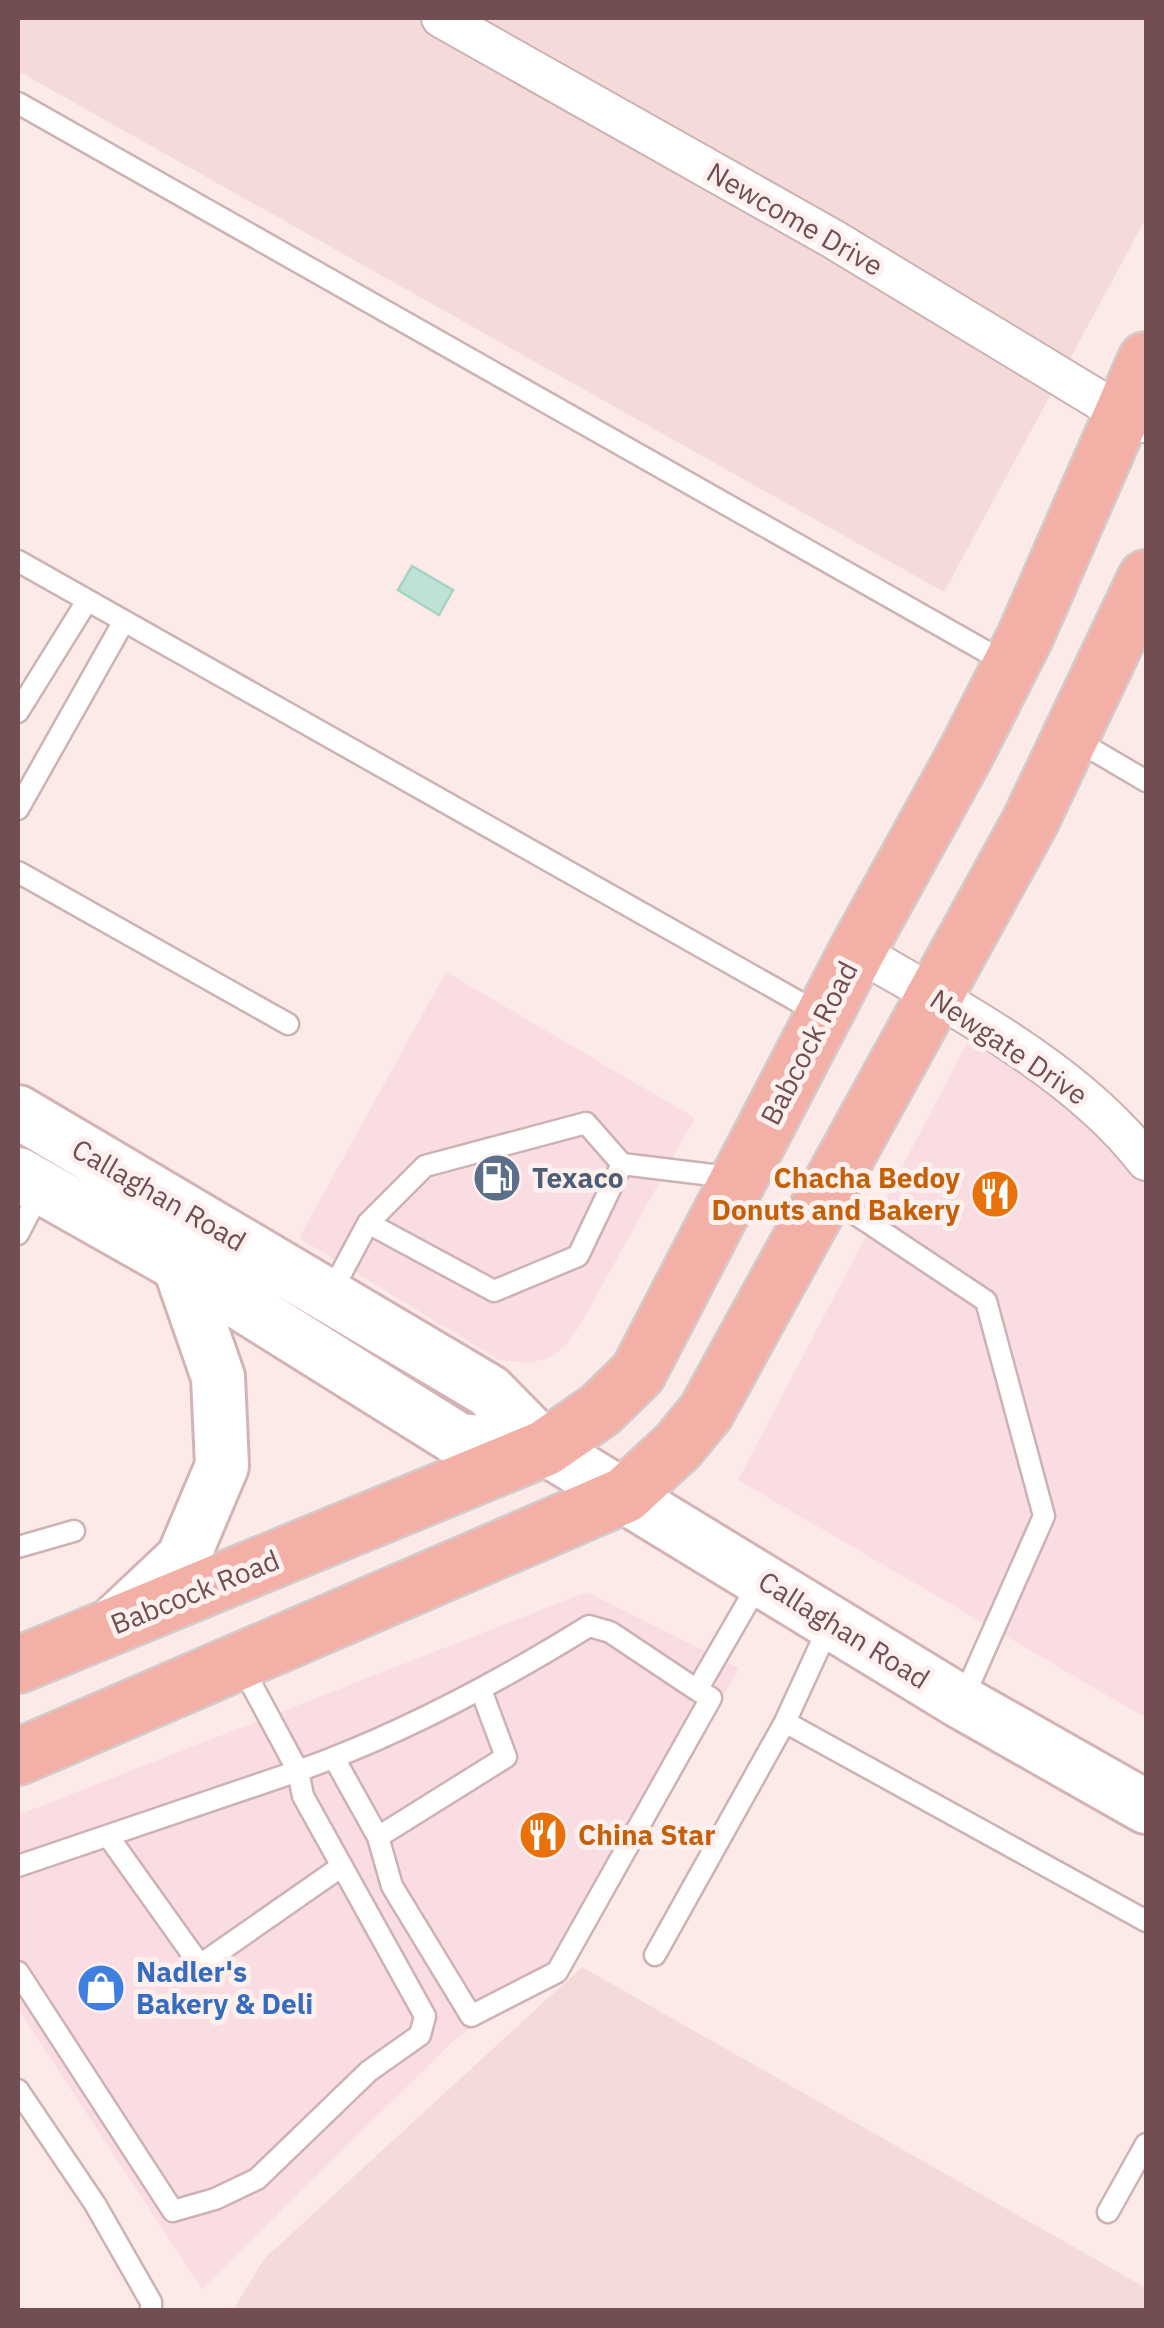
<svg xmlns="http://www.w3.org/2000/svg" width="1164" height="2328" font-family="'IBM Plex Sans',sans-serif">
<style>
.residential{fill:#f4dbda}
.commercial{fill:#fadde2}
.water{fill:#bee3d6;stroke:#a5d4c4;stroke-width:2.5}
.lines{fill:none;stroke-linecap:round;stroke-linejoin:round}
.lane-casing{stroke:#ceb2b3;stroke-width:25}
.street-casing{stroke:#ceb2b3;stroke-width:42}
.secondary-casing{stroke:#d5b3b5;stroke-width:58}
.primary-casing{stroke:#d5cacb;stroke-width:60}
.lane{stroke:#fff;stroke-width:20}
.street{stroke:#fff;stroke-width:38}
.secondary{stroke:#fff;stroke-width:52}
.primary{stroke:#f3b0a6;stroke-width:55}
.labels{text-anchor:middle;stroke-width:10;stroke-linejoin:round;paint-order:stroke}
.street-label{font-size:28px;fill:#724e53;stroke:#fef0ee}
.service-label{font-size:28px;font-weight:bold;fill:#4e5e75;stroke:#fef0ee;text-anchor:start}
.food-label{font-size:28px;font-weight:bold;fill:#c56008;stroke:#fef0ee;text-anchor:end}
.shop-label{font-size:28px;font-weight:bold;fill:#366cbe;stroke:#fef0ee;text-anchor:start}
</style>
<rect width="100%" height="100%" fill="#fbeae8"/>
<path class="residential" d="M 18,18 L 1146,18 L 1146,218 L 944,592 L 18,71 Z
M 582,1967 L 1146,2288 L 1146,2310 L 233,2310 L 264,2259 Z"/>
<path class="commercial" d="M 446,972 L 695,1118 L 579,1327 L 566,1345 L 550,1358 L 528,1363 L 499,1360 L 299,1238 Z
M 967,1043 L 1051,1086 L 1116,1137 L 1146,1181 L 1146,1718 L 738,1480 Z
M 587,1592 L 739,1668 L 585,1944 L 453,2041 L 202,2289 L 18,2009 L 18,1815 Z"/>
<path class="water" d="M 412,566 L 453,590 L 439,615 L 398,590 Z"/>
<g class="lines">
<g class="lane-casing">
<path id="lane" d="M 18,103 L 1008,664
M 18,561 L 822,1015
M 18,712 L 87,601
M 1071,737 L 1146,781
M 18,809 L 124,621
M 18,872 L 288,1024
M 827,1195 L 986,1301 L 1044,1516 L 962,1701
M 368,1223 L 494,1291 L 578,1256 L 622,1164
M 18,1234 L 41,1190
M 329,1296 L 368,1223 L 425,1166 L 586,1123 L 622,1164 L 737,1178
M 18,1547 L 74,1531
M 830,1624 L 785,1722 L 1146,1921
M 240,1663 L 298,1771 C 400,1735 497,1683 589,1626 L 610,1632 L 697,1690 L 760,1581
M 334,1758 L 378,1837 L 506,1757 L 481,1690
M 108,1836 L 200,1965 L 342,1866
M 378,1837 L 392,1886 L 471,2016 L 557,1972 L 711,1698 L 697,1690
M 18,1866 L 298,1771 L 303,1796 L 425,2016 L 420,2035 L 369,2071 L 257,2179 L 215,2199 L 173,2211 L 18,1972
M 655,1955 L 785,1722
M 18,2090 L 95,2204 L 151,2302 L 151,2310
M 1108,2212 L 1146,2144"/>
</g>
<g class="street-casing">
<path id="street" d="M 441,18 L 833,239 L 1122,414 L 1144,423
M 857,951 C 955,1008 1076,1070 1146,1161"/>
</g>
<g class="secondary-casing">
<path id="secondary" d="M 18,1112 L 489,1391 L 545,1448 L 961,1702 L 1146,1807
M 18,1174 L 179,1265 L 459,1440 L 545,1448
M 113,1624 L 183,1558 L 222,1466 L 218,1377 L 179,1265"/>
</g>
<g class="primary-casing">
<path id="primary" d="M 18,1665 L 545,1448 L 600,1410 L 638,1373 L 857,951 L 966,753 L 1025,637 L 1146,360
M 18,1757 L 625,1495 L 678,1446 L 706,1412 L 1030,822 L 1146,578"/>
</g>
<use href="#lane" class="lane"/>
<use href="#street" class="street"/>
<use href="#secondary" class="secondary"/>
<use href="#primary" class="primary"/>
</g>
<defs>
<g id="fuel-disc" transform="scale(2.5)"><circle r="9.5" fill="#5c6f8a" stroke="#fef0ee"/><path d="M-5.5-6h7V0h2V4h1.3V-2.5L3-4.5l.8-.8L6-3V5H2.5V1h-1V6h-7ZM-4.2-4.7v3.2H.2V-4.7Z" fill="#fff"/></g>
<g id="restaurant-disc" transform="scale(2.5)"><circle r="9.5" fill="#e8710a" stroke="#fef0ee"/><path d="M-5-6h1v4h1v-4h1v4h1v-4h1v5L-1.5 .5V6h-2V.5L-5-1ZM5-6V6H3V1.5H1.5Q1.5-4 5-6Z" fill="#fff"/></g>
<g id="shop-disc" transform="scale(2.5)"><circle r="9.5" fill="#3f7fe0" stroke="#fef0ee"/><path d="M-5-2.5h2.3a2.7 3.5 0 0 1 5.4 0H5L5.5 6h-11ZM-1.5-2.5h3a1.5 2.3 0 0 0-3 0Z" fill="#fff"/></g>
</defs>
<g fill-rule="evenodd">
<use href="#fuel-disc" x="497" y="1178"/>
<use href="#restaurant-disc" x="995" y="1194"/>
<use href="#restaurant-disc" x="543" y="1835"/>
<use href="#shop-disc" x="101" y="1988"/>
</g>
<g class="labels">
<g class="street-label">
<text transform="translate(795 219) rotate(30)" y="10">Newcome Drive</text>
<text transform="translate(809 1043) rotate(-63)" y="10">Babcock Road</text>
<text transform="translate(1009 1047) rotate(34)" y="10">Newgate Drive</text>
<text transform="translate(159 1195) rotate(30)" y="10">Callaghan Road</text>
<text transform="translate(195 1592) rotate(-22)" y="10">Babcock Road</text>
<text transform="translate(844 1630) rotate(32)" y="10">Callaghan Road</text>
</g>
<g class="service-label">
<text x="532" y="1188">Texaco</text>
</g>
<g class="food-label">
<text x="960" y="1188">Chacha Bedoy<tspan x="960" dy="32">Donuts and Bakery</tspan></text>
<text x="578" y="1845" text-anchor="start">China Star</text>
</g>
<g class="shop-label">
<text x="136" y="1982">Nadler's<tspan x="136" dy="32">Bakery &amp; Deli</tspan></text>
</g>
</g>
<rect width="1164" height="2328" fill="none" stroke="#724e53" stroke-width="40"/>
</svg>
